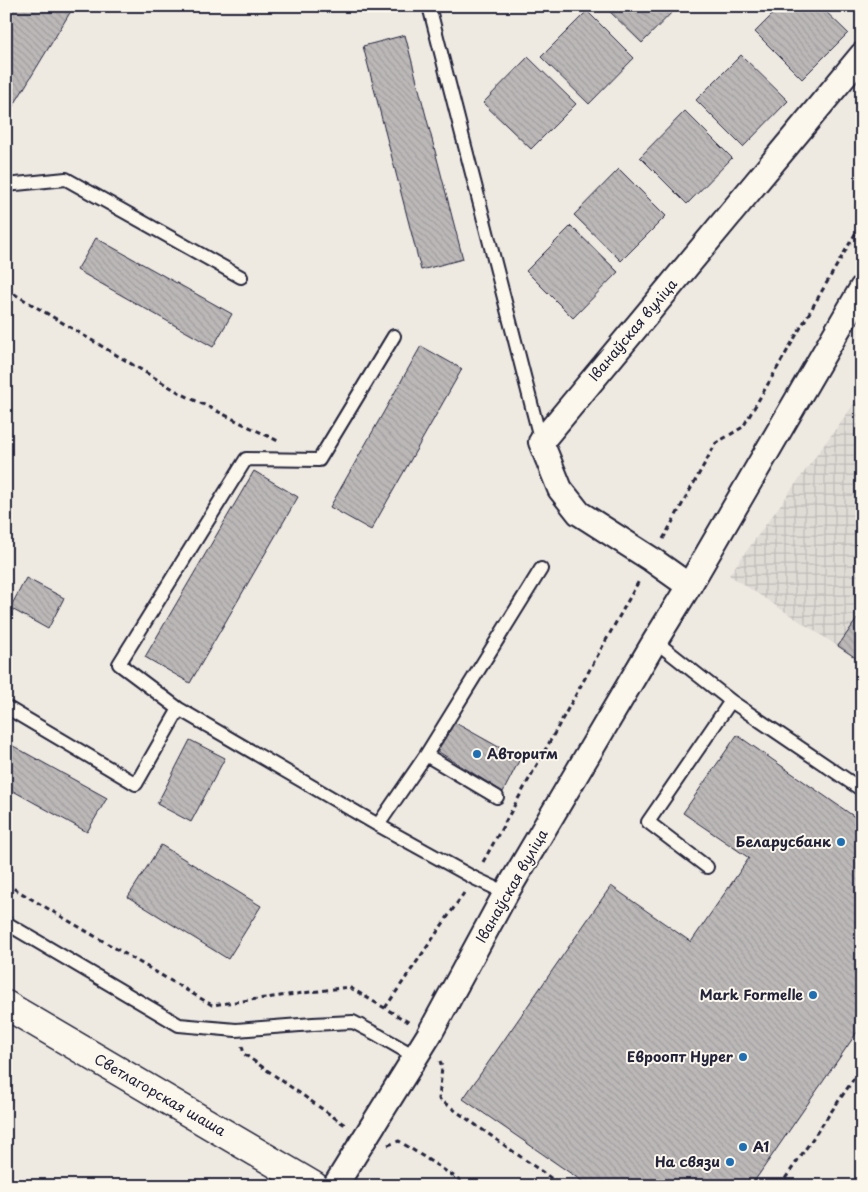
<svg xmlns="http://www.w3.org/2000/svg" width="868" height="1192" font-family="'Playpen Sans',sans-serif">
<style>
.industrial{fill:url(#industrial-grid)}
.building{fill:url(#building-back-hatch);stroke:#22223b}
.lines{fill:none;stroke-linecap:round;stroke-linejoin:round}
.lane-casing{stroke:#22223b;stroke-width:16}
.street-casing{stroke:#22223b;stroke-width:28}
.secondary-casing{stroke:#22223b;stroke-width:31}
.path{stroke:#22223b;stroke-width:3;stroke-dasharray:5 4;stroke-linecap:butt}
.lane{stroke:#fbf7ec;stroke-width:12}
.street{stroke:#fbf7ec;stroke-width:24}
.secondary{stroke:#fbf7ec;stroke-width:28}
.poi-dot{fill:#1f6fb2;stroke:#fbf7ec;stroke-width:2}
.labels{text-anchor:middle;stroke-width:4;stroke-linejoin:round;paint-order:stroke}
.street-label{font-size:14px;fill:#22223b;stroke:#fbf7ec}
.poi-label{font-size:14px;font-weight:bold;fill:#22223b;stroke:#fbf7ec;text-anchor:end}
</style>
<defs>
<pattern id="industrial-grid" width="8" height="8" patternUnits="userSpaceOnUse" patternTransform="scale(1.25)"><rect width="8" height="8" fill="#dfdbd5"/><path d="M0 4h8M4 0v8" fill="none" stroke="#bfbcb8"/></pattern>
<pattern id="building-back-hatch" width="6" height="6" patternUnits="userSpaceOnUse" patternTransform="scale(1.25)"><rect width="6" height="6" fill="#bcb8b8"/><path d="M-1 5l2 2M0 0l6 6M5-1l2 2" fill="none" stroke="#a19e9f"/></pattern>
</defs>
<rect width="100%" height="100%" fill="#eeeae2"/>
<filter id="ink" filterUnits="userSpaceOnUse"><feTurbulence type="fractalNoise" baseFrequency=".02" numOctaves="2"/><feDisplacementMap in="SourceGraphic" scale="10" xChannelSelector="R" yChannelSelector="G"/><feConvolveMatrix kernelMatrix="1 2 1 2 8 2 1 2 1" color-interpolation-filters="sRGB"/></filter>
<g filter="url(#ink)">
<path class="industrial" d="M 862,393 L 862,662 L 729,575 Z"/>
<path class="building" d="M 16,6 L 74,6 L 6,118 L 6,23 Z
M 604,6 L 678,6 L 642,43 Z
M 781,6 L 820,6 L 848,33 L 802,79 L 755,32 Z
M 587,11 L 634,58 L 589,104 L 541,57 Z
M 405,35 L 463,259 L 421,270 L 363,46 Z
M 741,55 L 788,101 L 743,147 L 696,100 Z
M 528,57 L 576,104 L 531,149 L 483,103 Z
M 685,111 L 732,158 L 687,204 L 640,157 Z
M 619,169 L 666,216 L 621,261 L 574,215 Z
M 571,226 L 618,272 L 573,318 L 526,271 Z
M 96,238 L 232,314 L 213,347 L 77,270 Z
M 421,346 L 462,369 L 371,530 L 330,507 Z
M 254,471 L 298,497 L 190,683 L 145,657 Z
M 26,578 L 64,598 L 48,629 L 10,608 Z
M 862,612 L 862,662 L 838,646 Z
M 452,721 L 520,759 L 503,792 L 434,749 Z
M 737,735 L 862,822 L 862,1025 L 751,1186 L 589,1186 L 463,1099 L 611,886 L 691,942 L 749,858 L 683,813 Z
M 190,740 L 225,758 L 191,822 L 157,804 Z
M 6,742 L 107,798 L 87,832 L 6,787 Z
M 161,845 L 261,906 L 228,959 L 128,897 Z"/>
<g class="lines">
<g class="lane-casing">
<path id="lane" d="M 429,6 L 541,442
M 6,185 L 66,179 L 241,277
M 655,641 L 731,701 L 648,822 L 707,867
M 731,701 L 862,790
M 6,707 L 136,784 L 179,709 L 378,825 L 474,878 L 506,893
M 179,709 L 119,664 L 246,459 L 319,460 L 394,336
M 426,755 L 497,797
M 378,825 L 426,755 L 541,569
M 6,923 L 179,1025 L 236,1030 L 313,1024 L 353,1022 L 378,1035 L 416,1057"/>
</g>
<g class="street-casing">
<path id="street" d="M 689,586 L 651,559 L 579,513 L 560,489 L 541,442 L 862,55
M 335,1186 L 429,1035 L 506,893 L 655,641 L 689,586 L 862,288"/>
</g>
<g class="secondary-casing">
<path id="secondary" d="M 6,1005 L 314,1186"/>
</g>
<path class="path" d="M 6,289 L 180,393 L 278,441
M 663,539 L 716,443 L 743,427 L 862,222
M 483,862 L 640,579
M 6,884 L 212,1005 L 349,987 L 410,1023
M 385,1008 L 464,893
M 242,1046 L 244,1054 L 345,1125
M 440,1061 L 442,1067 L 439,1099 L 562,1186
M 388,1145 L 399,1141 L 469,1186
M 780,1186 L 862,1067"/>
<use href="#lane" class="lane"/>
<use href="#street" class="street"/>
<use href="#secondary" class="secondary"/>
</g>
</g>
<g class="poi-dot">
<circle cx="477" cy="754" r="5"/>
<circle cx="841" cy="842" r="5"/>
<circle cx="813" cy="995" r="5"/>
<circle cx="743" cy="1057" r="5"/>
<circle cx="743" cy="1147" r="5"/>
<circle cx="730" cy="1162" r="5"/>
</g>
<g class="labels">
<g class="street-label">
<text transform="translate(633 330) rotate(-50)" y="5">Іванаўская вуліца</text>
<text transform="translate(512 886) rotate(-60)" y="5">Іванаўская вуліца</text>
<text transform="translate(160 1095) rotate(30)" y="5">Светлагорская шаша</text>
</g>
<g class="poi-label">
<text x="487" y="759" text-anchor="start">Авторитм</text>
<text x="831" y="847">Беларусбанк</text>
<text x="803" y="1000">Mark Formelle</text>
<text x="733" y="1062">Евроопт Hyper</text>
<text x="753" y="1152" text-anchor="start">A1</text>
<text x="720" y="1167">На связи</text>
</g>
</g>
<rect width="868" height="1192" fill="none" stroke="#fbf7ec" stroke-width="25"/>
<rect x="12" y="12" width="843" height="1167" fill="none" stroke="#22223b" stroke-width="2" filter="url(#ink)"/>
</svg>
